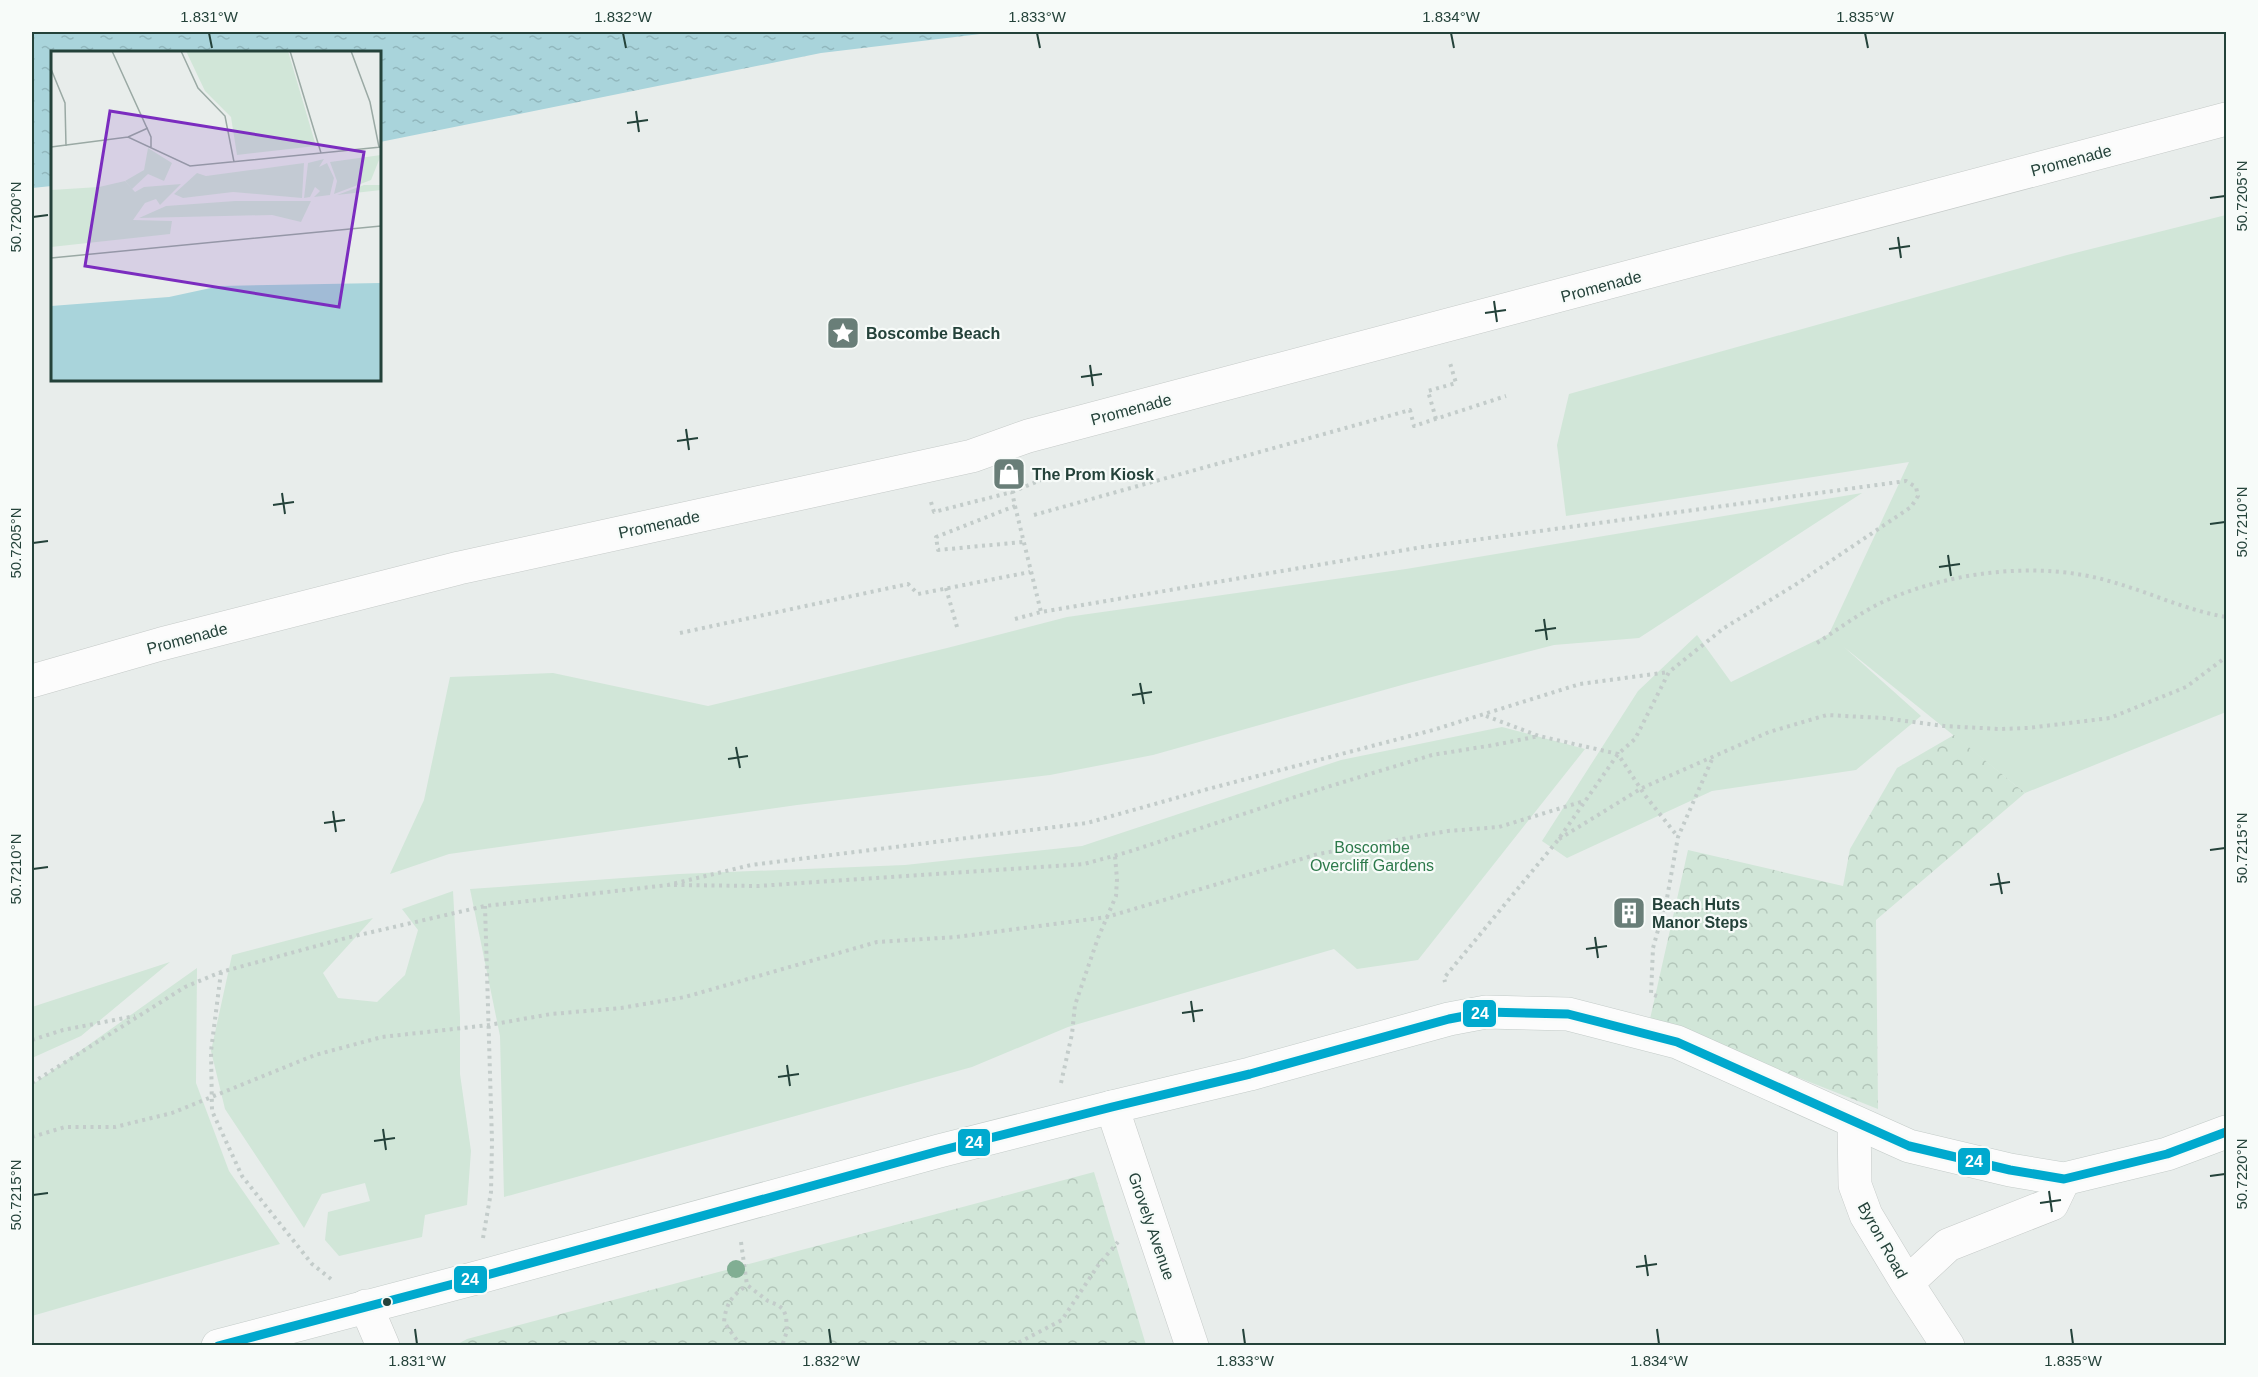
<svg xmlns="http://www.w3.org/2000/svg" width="2258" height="1377" font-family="Arial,sans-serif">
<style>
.green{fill:#d1e6d8}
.forest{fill:url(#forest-crowns)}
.water{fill:url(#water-ripples)}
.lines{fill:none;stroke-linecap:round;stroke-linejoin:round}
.street-casing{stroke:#c5cac8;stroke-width:34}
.secondary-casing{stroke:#c3cbc8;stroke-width:34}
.path{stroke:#c3ccca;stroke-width:4;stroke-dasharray:3 4.5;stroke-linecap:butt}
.street{stroke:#fcfcfc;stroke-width:33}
.secondary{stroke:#fcfcfc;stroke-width:33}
.bus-1-casing{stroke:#f7fbf9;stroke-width:14}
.bus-1{stroke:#00a9ce;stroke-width:9}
.tree{fill:#81ae93}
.ticks{fill:none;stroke:#24423a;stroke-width:2}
.bus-dot{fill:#24423a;stroke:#f7fbf9;stroke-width:2}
.labels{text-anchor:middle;stroke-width:4.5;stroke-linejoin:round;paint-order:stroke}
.street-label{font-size:16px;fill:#24423a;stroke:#f7fbf9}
.poi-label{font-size:16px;font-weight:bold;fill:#24423a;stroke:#f7fbf9;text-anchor:start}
.park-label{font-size:16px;fill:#2d7a4b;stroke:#f7fbf9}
.inset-road{fill:none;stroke:#9aa9a4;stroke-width:1.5}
.view{fill:#7b2cbf;fill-opacity:0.15;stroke:#7b2cbf;stroke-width:3}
.inset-edge{fill:none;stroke:#24423a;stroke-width:3}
.line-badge{stroke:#f7fbf9;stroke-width:2}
.badge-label{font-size:16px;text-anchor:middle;font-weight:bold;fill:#fff}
.neatline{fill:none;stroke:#24423a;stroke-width:2}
.ticks-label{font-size:15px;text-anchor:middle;fill:#24423a}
</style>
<defs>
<pattern id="forest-crowns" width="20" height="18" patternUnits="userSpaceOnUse" patternTransform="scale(1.5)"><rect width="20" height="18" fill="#d1e6d8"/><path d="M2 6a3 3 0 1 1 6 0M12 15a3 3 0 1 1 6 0" fill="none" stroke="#b3c6ba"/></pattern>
<pattern id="water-ripples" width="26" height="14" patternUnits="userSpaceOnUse" patternTransform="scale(1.5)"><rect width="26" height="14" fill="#a9d4db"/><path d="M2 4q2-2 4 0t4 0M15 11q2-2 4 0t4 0" fill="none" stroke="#91b7bd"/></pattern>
</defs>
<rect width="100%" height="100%" fill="#e8edeb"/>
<path class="green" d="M 2226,215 L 2226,712 L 2025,793 L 1844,647 L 1921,716 L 1856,770 L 1712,791 L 1567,858 L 1542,841 L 1638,691 L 1697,635 L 1731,682 L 1829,634 L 1909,462 L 1566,516 L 1557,445 L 1569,394 L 2067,255 Z
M 1862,493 L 1639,638 L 1554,645 L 1409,683 L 1153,755 L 1050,775 L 797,805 L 449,854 L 390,874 L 424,800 L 450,677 L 553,673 L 708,706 L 947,648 L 1067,617 L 1406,569 Z
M 1502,727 L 1585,749 L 1418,960 L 1357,969 L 1334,949 L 1068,1027 L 972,1067 L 504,1197 L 500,1036 L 470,889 L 679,874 L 905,865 L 1082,846 L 1341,760 Z
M 453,891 L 460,1017 L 460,1074 L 471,1151 L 467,1205 L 425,1215 L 422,1237 L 339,1256 L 325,1240 L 328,1212 L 370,1201 L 365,1183 L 322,1194 L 304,1228 L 225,1109 L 211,1051 L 232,955 L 373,918 L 323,973 L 338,998 L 377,1002 L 405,975 L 418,930 L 402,909 Z
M 170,962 L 81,1036 L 32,1058 L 32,1007 Z
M 197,968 L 196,1083 L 229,1171 L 280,1244 L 32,1316 L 32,1085 Z"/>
<path class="forest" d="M 1954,735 L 2025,793 L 1876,920 L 1878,1109 L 1650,1019 L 1688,850 L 1843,886 L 1850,849 L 1897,768 Z
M 1094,1172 L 1146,1345 L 456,1345 L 467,1339 Z"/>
<path class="water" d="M 32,32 L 997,32 L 821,53 L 380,142 L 380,52 L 52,52 L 52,186 L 32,188 Z"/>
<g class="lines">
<g class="street-casing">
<path id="street" d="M 32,681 L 161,644 L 459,568 L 972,456 L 1028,436 L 2226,119
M 1112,1107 L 1192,1346
M 1854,1123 L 1855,1185 L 1866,1215 L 1907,1283 L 1948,1346
M 1907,1283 L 1948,1245 L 2052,1204 L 2064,1179
M 366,1306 L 383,1346"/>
</g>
<g class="secondary-casing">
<path id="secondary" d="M 218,1346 L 476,1278 L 939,1151 L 1112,1107 L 1250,1074 L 1449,1019 L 1486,1012 L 1568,1014 L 1677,1042 L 1909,1146 L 2010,1170 L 2064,1179 L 2167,1154 L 2226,1132"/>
</g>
<path class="path" d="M 1436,419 L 1428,391 L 1456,383 L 1450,363
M 1012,492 L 1041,480 L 1038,471
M 931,502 L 934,512 L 1012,492 L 1015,506 L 936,537 L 938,550 L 1023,542
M 1015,506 L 1041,612
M 1034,515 L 1410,410 L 1414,426 L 1506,396
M 946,588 L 957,627
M 1015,619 L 1041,612 L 1423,547 L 1906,481 L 1916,487 L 1918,496 L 1911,507 L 1795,585 L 1724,628 L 1669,672 L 1635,739 L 1618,754 L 1558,840 L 1444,978 L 1445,982
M 680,633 L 908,584 L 918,594 L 1030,572
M 1817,643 C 1840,628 1862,611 1887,600 C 1953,571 2040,561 2109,581 C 2149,592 2185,610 2226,617
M 1486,716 L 1539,736 L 1618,754 L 1644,794 L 1678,837
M 1559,839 L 1642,788 L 1769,732 L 1827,715 L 1883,718 L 1944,726 L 1999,729 L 2028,728 L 2110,718 L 2186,687 L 2226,657
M 674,885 L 758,886 L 1084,864 L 1128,852 L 1301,795 L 1432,755 L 1494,745 L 1539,736
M 221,972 L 211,1051 L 212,1111 L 242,1176 L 312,1264 L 331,1279
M 1657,996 L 1651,994 L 1653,948 L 1667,898 L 1678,837 L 1713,757
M 32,1040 L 63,1030 L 135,1016
M 32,1083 L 185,987 L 221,972 L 346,938 L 485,906 L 668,885 L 751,865 L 1087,823 L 1208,789 L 1433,730 L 1580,684 L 1669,672
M 1061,1083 L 1072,1034 L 1075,1005 L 1098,938 L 1116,896 L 1117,879 L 1115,856
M 32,1137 L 65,1127 L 115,1127 L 172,1113 L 315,1055 L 382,1037 L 489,1025 L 551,1014 L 621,1008 L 685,997 L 877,942 L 956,937 L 1107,917 L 1318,854 L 1448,831 L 1499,827 L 1584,801
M 483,1238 L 491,1192 L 492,1141 L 485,906
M 741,1242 L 747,1285 L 768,1301 L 778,1305 L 783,1309 L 786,1316 L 787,1331 L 782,1346
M 741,1346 L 724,1322 C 726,1303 732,1296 747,1285
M 1012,1346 L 1062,1320 L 1099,1264 L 1118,1242"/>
<use href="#street" class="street"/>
<use href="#secondary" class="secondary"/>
<g class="bus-1-casing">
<path id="bus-1" d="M 218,1346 L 476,1278 L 939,1151 L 1112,1107 L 1250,1074 L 1449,1019 L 1486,1012 L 1568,1014 L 1677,1042 L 1909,1146 L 2010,1170 L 2064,1179 L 2167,1154 L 2226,1132"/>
</g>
<use href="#bus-1" class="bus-1"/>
</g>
<circle class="tree" cx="736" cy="1269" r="9"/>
<path class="ticks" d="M 209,33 L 212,48M 623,33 L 626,48M 1037,33 L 1040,48M 1451,33 L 1454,48M 1865,33 L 1868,48M 636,111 L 639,132M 627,123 L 648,120M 2210,198 L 2225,196M 33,217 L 48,215M 1898,237 L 1901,258M 1889,249 L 1910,246M 1494,301 L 1497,322M 1485,313 L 1506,310M 1090,365 L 1093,386M 1081,377 L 1102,374M 686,429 L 689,450M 677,441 L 698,438M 282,493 L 285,514M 273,505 L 294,502M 2210,524 L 2225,522M 33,543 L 48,541M 1948,555 L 1951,576M 1939,567 L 1960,564M 1544,619 L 1547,640M 1535,631 L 1556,628M 1140,683 L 1144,704M 1132,695 L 1152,692M 736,747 L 740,768M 728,759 L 748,756M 333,811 L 336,832M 324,823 L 345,820M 2210,850 L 2225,848M 33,869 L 48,867M 1998,873 L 2002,894M 1990,885 L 2010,882M 1595,937 L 1598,958M 1586,949 L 1607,946M 1191,1001 L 1194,1022M 1182,1013 L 1203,1010M 787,1065 L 790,1086M 778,1077 L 799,1074M 383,1129 L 386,1150M 374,1141 L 395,1138M 2210,1176 L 2225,1174M 2049,1191 L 2052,1212M 33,1195 L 48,1193M 2040,1203 L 2061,1200M 1645,1255 L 1648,1276M 1636,1267 L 1657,1264M 415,1329 L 417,1344M 829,1329 L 831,1344M 1243,1329 L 1245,1344M 1657,1329 L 1659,1344M 2071,1329 L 2073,1344"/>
<defs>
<g id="sight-square" transform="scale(1.725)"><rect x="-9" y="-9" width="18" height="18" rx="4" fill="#697e78" stroke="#f7fbf9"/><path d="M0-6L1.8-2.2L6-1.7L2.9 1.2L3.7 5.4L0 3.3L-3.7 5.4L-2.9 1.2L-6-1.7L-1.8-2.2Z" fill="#fff"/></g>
<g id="shop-square" transform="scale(1.725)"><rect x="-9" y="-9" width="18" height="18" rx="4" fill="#697e78" stroke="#f7fbf9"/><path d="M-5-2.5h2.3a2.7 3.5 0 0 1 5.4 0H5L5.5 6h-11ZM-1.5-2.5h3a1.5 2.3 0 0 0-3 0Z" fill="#fff"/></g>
<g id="building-square" transform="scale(1.725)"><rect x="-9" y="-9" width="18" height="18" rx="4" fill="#697e78" stroke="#f7fbf9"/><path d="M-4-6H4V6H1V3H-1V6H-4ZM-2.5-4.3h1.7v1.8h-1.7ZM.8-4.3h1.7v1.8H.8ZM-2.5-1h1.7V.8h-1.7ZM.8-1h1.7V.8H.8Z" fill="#fff"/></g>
</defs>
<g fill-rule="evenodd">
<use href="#sight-square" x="843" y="333"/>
<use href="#shop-square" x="1009" y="474"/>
<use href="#building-square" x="1629" y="913"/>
</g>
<circle class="bus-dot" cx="387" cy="1302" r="5"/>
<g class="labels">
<g class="street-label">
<text transform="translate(2071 160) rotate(-15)" y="6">Promenade</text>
<text transform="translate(1601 286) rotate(-15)" y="6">Promenade</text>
<text transform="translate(1131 409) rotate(-15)" y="6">Promenade</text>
<text transform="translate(659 524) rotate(-12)" y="6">Promenade</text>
<text transform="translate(187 638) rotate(-15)" y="6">Promenade</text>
<text transform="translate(1152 1226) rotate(71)" y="6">Grovely Avenue</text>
<text transform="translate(1883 1240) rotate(61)" y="6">Byron Road</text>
</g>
<g class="poi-label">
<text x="866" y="339">Boscombe Beach</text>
<text x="1032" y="480">The Prom Kiosk</text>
<text x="1652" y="910">Beach Huts<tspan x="1652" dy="18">Manor Steps</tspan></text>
</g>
<g class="park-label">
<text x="1372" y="853">Boscombe<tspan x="1372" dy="18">Overcliff Gardens</tspan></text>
</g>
</g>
<g transform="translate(51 51)">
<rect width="330" height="330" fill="#e8edeb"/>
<path d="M 330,104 L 320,129 L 283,143 L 286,130 L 279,111 ZM 273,108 L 268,116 L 276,112 L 283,127 L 279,144 L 263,146 L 269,140 L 264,136 L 259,146 L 253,147 L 257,112 ZM 253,112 L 251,147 L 182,141 L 132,147 L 123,143 L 146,122 L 155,125 ZM 74,130 L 84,141 L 93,136 L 130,133 L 109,154 L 105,148 L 94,152 L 82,169 L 121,170 L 119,183 L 0,196 L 0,139 L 48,136 ZM 313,134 L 330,134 L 330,139 L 286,144 ZM 184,150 L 260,150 L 250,171 L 221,164 L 88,167 L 115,155 Z" fill="#d1e6d8"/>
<path d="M 135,0 L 237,0 L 265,95 L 186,104 L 180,66 L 154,40 ZM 97,97 L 121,112 L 113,130 L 97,123 L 81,138 L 74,130 L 93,119 Z" fill="#d1e6d8"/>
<path d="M 330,232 L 330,330 L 0,330 L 0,255 L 118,246 L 169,235 Z" fill="#a9d4db"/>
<path class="inset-road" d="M 61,0 L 100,86 L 100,96M 130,0 L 147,37 L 174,65 L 183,111M 239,0 L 270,102M 300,0 L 319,51 L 328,96M 0,18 L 14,52 L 15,95M 77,86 L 97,77M 0,96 L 77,86 L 139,115 L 330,96M 0,207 L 330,175"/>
<path class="view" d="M 59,60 L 313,101 L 288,256 L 34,215 Z"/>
<rect width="330" height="330" class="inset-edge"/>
</g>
<g class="line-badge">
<rect x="1462" y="999" width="35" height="29" rx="6" fill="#00a9ce"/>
<rect x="957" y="1128" width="34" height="29" rx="6" fill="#00a9ce"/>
<rect x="1957" y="1147" width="34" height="29" rx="6" fill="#00a9ce"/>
<rect x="453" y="1265" width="35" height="29" rx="6" fill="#00a9ce"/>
</g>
<g class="badge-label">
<text x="1480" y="1019">24</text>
<text x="974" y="1148">24</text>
<text x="1974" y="1167">24</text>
<text x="470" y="1285">24</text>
</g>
<rect width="2258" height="1377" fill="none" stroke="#f7fbf9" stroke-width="66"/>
<rect x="33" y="33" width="2192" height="1311" class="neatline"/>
<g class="ticks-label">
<text x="209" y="22">1.831°W</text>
<text x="623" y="22">1.832°W</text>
<text x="1037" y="22">1.833°W</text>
<text x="1451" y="22">1.834°W</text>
<text x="1865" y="22">1.835°W</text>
<text transform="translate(2242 196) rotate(-90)" y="5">50.7205°N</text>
<text transform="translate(16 217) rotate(-90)" y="5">50.7200°N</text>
<text transform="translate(2242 522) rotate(-90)" y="5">50.7210°N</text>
<text transform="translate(16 543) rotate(-90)" y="5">50.7205°N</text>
<text transform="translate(2242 848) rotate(-90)" y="5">50.7215°N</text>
<text transform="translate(16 869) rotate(-90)" y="5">50.7210°N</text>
<text transform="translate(2242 1174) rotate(-90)" y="5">50.7220°N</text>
<text transform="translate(16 1195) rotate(-90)" y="5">50.7215°N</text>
<text x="417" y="1366">1.831°W</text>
<text x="831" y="1366">1.832°W</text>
<text x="1245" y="1366">1.833°W</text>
<text x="1659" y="1366">1.834°W</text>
<text x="2073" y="1366">1.835°W</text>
</g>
</svg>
